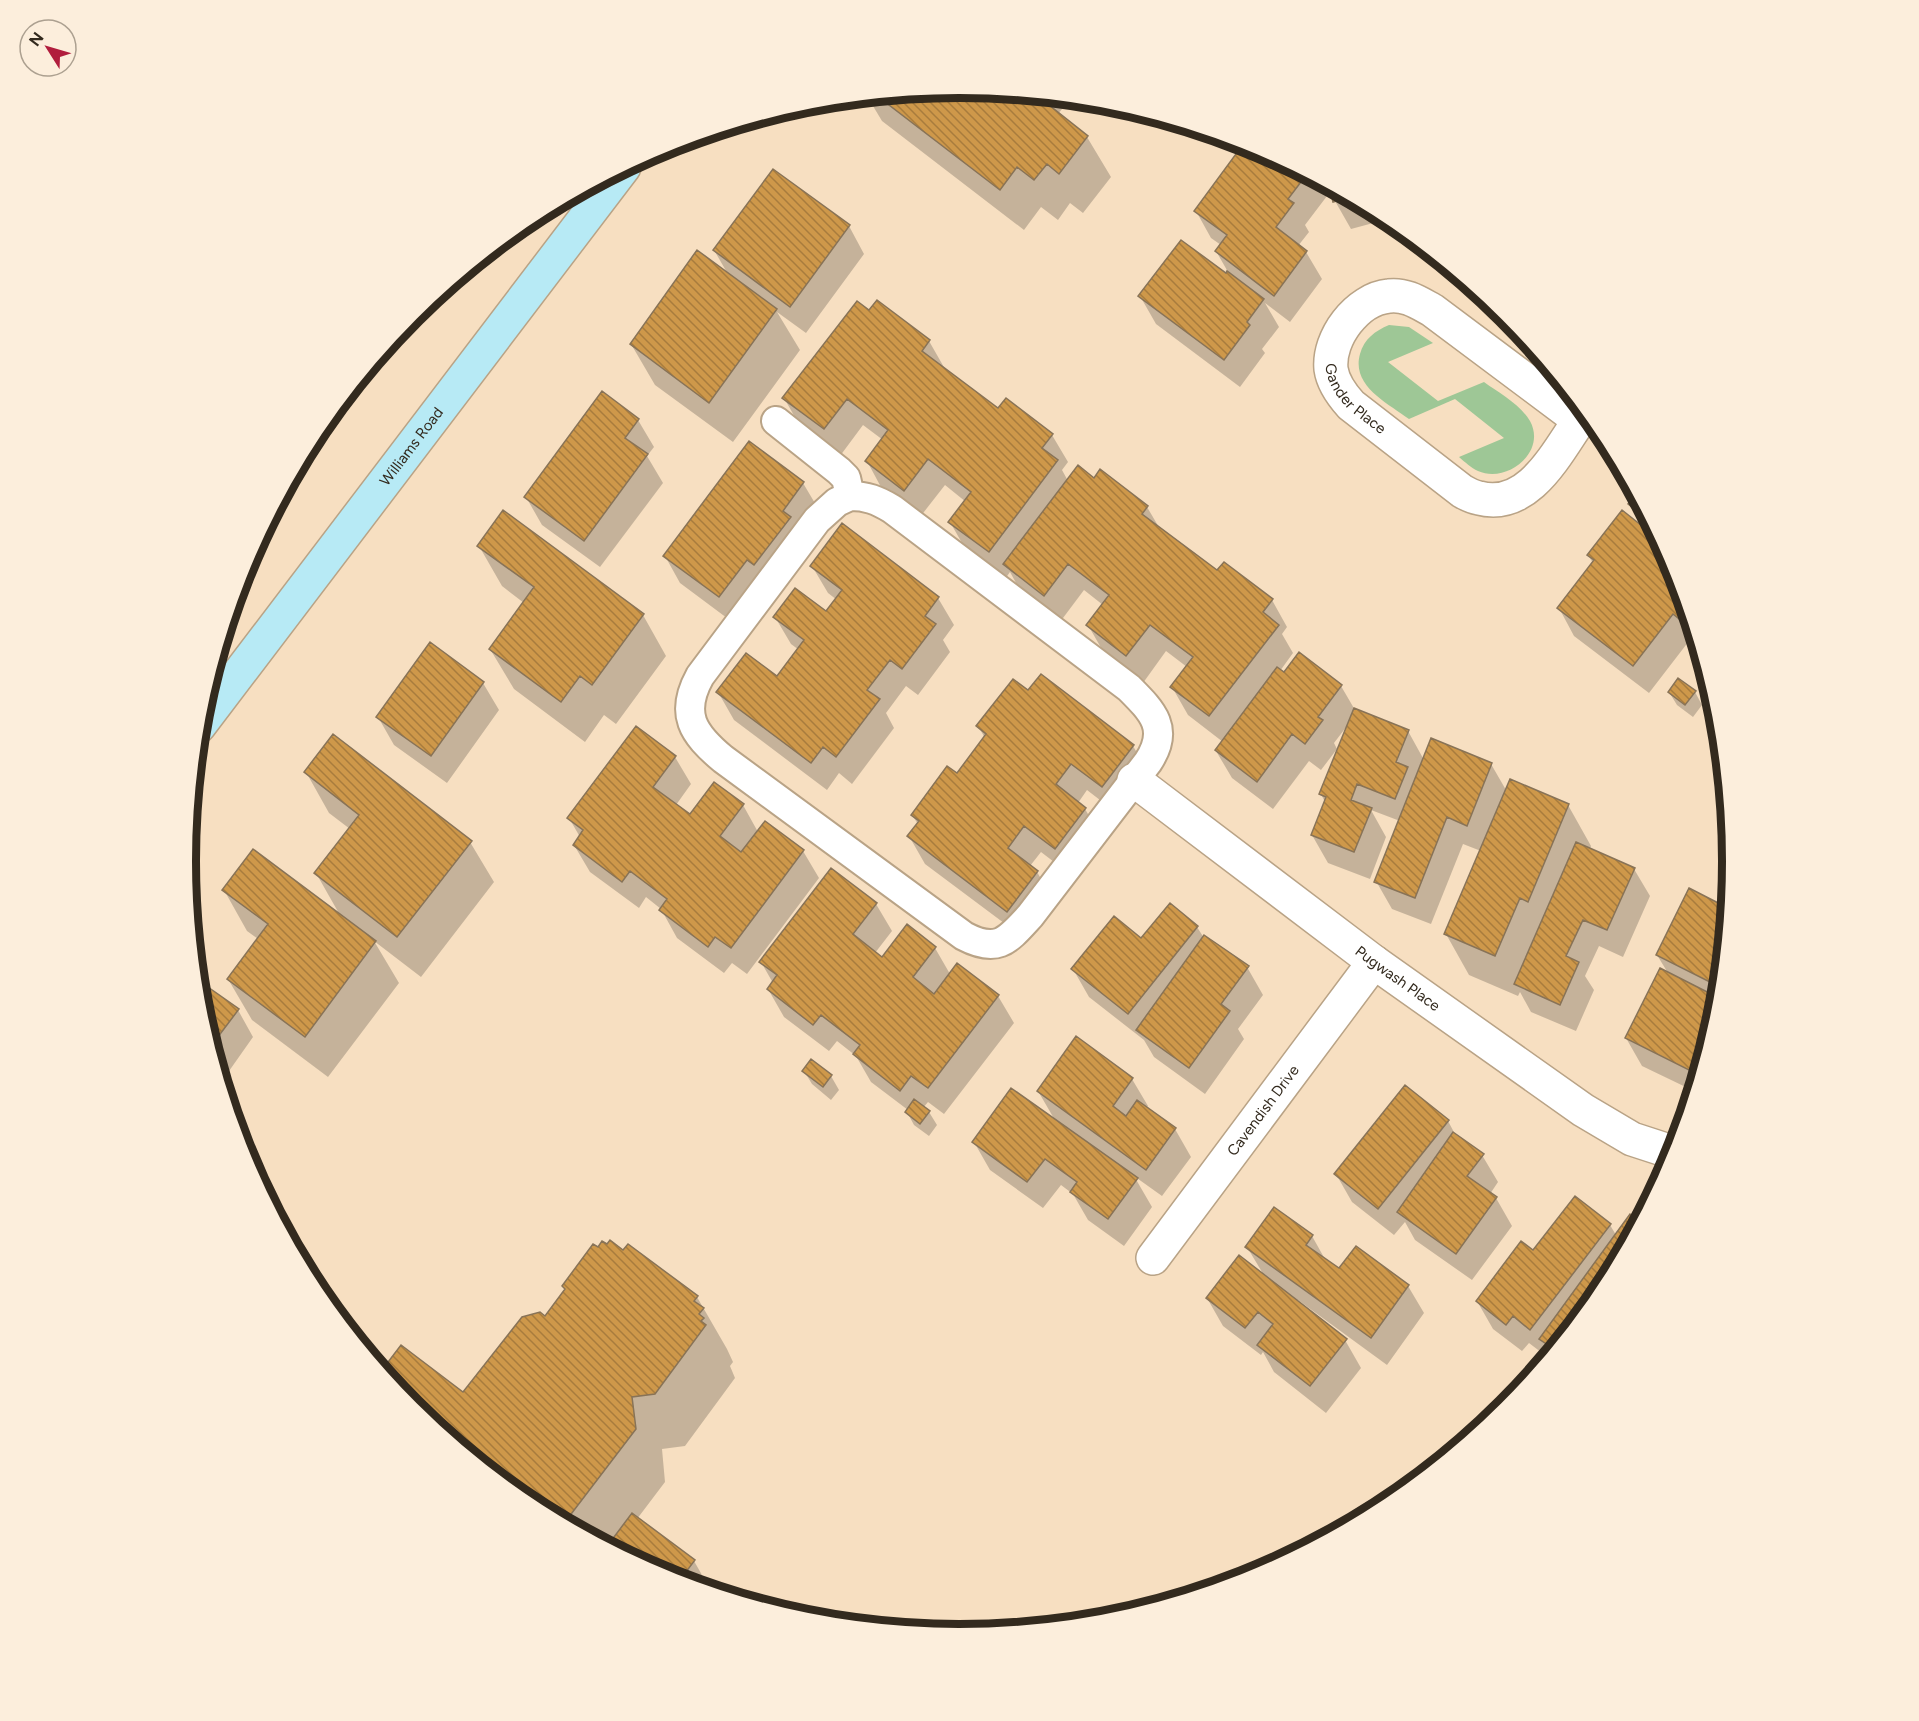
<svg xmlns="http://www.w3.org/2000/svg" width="1919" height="1721" font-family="Figtree,sans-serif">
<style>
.green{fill:#9ec796}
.shadow{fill:#0003}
.building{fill:url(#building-back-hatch);stroke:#887357;stroke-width:1.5}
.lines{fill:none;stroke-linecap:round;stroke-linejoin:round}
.lane-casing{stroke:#b9a386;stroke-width:32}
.street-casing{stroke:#b9a386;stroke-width:36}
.secondary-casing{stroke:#b9a386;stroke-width:36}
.lane{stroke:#fff;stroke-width:28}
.street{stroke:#fff;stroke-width:33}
.secondary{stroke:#b7eaf5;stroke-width:33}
.labels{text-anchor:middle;stroke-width:5;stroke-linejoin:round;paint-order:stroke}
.street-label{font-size:15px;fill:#332a1e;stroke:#fceedc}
.rim{fill:none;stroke:#332a1e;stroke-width:8}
</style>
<defs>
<pattern id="building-back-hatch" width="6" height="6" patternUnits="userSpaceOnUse" patternTransform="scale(1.5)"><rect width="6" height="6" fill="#ce984a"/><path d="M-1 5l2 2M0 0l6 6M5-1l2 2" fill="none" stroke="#a87c3d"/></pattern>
</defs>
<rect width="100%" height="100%" fill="#f7dfc1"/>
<path class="green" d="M 1389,325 L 1409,327 L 1433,343 L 1388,362 L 1438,401 L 1484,382 C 1499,393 1520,404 1530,421 C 1547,452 1507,484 1478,471 C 1471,468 1465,462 1459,457 L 1504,438 L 1455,399 L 1409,419 C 1388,403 1351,386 1360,354 C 1364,339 1375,331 1389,325 Z"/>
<path class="shadow" d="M 960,87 L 1071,98 L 1058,114 L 1087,137 L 1111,177 L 1083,213 L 1070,203 L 1058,220 L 1041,207 L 1024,230 L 882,121 L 867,96 Z
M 1246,143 L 1256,146 L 1316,178 L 1327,196 L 1305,225 L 1309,232 L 1298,246 L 1306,252 L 1322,279 L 1290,322 L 1265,303 L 1279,327 L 1262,349 L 1265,353 L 1240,387 L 1156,324 L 1140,296 L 1226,275 L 1228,272 L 1216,251 L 1221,245 L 1211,238 L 1196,211 Z
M 1331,186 L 1375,210 L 1377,222 L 1351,229 L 1335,201 Z
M 849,226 L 864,254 L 806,333 L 777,312 L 800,350 L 733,442 L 655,385 L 631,344 L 729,276 L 714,250 Z
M 877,302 L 929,341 L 945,369 L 998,411 L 1052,435 L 1068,462 L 1062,470 L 1068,481 L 1094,480 L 1147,507 L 1160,529 L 1217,572 L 1272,600 L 1287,627 L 1282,634 L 1293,653 L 1280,671 L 1285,674 L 1341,686 L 1355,710 L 1408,731 L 1424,760 L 1491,764 L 1506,790 L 1568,805 L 1591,846 L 1590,849 L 1634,869 L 1650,896 L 1623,957 L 1599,946 L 1585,976 L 1594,990 L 1576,1031 L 1531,1012 L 1520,992 L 1518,996 L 1469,975 L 1446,934 L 1481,851 L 1463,844 L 1431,924 L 1392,909 L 1376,881 L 1400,821 L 1371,810 L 1386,837 L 1370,879 L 1328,863 L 1312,835 L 1325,802 L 1321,794 L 1347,726 L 1334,743 L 1337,749 L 1321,770 L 1309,761 L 1273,809 L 1232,778 L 1216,751 L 1223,742 L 1188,715 L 1172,687 L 1187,667 L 1166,651 L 1143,683 L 1104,653 L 1088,625 L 1103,605 L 1084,590 L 1060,622 L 1021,592 L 1010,572 L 1005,579 L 966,550 L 950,522 L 966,502 L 945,485 L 920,517 L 882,489 L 867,461 L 883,440 L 863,425 L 840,456 L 800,426 L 784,398 L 870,313 Z
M 638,420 L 654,447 L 647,456 L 663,483 L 600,567 L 542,525 L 526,497 Z
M 803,483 L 819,510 L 735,624 L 680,583 L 665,556 Z
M 1637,495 L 1674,565 L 1700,649 L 1689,641 L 1649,693 L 1574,636 L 1559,608 L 1593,563 L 1588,555 L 1644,529 L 1630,504 Z
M 504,512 L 643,615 L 666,656 L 616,724 L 604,715 L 585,742 L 514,689 L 490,649 L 524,603 L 502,586 L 479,546 Z
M 812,566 L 938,598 L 954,625 L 943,640 L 950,652 L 918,695 L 906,686 L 886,713 L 894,728 L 852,784 L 839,773 L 827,790 L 734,720 L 718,692 L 778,678 L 799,650 L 791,644 L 775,617 L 827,613 L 837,600 L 828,593 Z
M 483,683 L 499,710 L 447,783 L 394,745 L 378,717 Z
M 1029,692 L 1133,746 L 1149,773 L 1118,814 L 1087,790 L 1078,803 L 1085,809 L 1101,836 L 1071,875 L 1041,852 L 1030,866 L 1037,872 L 1053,899 L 1024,938 L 925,864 L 909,836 L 918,824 L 912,815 L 957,775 L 985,738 L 978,726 Z
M 1669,692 L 1695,692 L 1702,705 L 1693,717 L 1677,705 Z
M 675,757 L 691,784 L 676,805 L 690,816 L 743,805 L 758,832 L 803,851 L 819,878 L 747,974 L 732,963 L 724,973 L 677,938 L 661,909 L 646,897 L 639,908 L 590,872 L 574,845 L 580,837 L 569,818 Z
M 306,772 L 470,842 L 494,882 L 421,977 L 374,941 L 399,983 L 328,1077 L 252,1020 L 228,979 L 258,939 L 247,931 L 224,890 L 341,917 L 316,873 L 350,829 L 329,813 Z
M 1689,890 L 1728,909 L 1718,1012 L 1694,1091 L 1642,1066 L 1626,1038 L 1668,973 L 1657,955 Z
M 876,904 L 892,931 L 875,953 L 882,959 L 935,948 L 950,974 L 998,996 L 1014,1023 L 944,1114 L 928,1102 L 923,1108 L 929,1112 L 937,1125 L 929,1136 L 914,1125 L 907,1112 L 908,1110 L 871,1082 L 856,1056 L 837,1041 L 829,1051 L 784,1017 L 768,989 L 773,983 L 761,962 Z
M 1197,927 L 1204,938 L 1247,967 L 1263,995 L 1238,1029 L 1244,1039 L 1205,1094 L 1154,1057 L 1144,1040 L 1089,997 L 1073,969 L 1142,940 Z
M 198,982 L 238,1010 L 253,1037 L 222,1081 L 201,1011 Z
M 811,1061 L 831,1076 L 839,1090 L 831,1100 L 812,1084 L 804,1071 Z
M 1132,1079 L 1148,1106 L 1146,1108 L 1175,1129 L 1191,1157 L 1162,1196 L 1134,1176 L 1152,1207 L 1124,1246 L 1088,1220 L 1073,1194 L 1061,1185 L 1043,1208 L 990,1170 L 974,1142 L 1056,1122 L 1038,1091 Z
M 1448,1121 L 1456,1136 L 1482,1155 L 1498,1182 L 1490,1194 L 1496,1198 L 1512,1226 L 1472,1280 L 1415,1240 L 1405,1222 L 1394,1235 L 1352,1202 L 1336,1174 Z
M 1639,1223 L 1602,1291 L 1550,1354 L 1549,1352 L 1546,1356 L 1529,1343 L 1522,1351 L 1493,1329 L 1477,1301 L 1534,1252 L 1610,1225 L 1616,1235 Z
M 1312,1236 L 1326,1261 L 1339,1270 L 1408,1286 L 1424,1313 L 1387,1365 L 1298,1300 L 1296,1302 L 1345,1340 L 1361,1368 L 1326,1413 L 1274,1372 L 1263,1352 L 1261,1355 L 1223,1326 L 1207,1298 L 1265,1277 L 1247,1247 Z
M 697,1297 L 727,1349 L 733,1362 L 730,1366 L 735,1378 L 685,1446 L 662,1449 L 665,1482 L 637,1519 L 694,1561 L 710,1589 L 663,1575 L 529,1503 L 412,1407 L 383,1371 L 402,1347 L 463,1394 L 545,1318 Z
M 340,1318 L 351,1327 L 361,1345 Z"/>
<path class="building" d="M 960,87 L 1035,94 L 1088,136 L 1059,174 L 1047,164 L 1034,180 L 1017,167 L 1000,190 L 876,95 Z
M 1244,143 L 1256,146 L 1307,174 L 1288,199 L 1294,203 L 1276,227 L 1307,251 L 1274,296 L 1215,251 L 1227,235 L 1194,211 Z
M 773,169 L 850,225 L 790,307 L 713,250 Z
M 1329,185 L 1351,197 L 1333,202 Z
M 1181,240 L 1226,273 L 1227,271 L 1264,299 L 1247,322 L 1250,325 L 1224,360 L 1138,296 Z
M 697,250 L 777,309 L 709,403 L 630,344 Z
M 877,300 L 930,340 L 922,351 L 998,408 L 1006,398 L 1053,434 L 1042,448 L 1058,460 L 989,552 L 948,522 L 971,492 L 928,459 L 904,491 L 865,461 L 888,430 L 847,399 L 824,429 L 782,398 L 857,301 L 869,310 Z
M 602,391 L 639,419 L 625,438 L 648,454 L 584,541 L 524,497 Z
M 749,441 L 804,482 L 783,511 L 791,517 L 754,565 L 747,560 L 719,597 L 663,556 Z
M 1078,465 L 1094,478 L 1100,469 L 1148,506 L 1142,514 L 1217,570 L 1224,562 L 1273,599 L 1263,612 L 1279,625 L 1209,716 L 1170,687 L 1193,657 L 1150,625 L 1126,656 L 1086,625 L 1109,595 L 1068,564 L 1044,596 L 1003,564 Z
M 1636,494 L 1652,523 L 1628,504 Z
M 503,510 L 644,614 L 592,685 L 580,676 L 561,702 L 489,649 L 534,587 L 477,546 Z
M 1622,510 L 1661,541 L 1674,565 L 1690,615 L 1684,623 L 1673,614 L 1633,666 L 1557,608 L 1594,560 L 1587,555 Z
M 842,523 L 939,597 L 925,616 L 936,624 L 902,669 L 890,660 L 867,690 L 880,699 L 836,757 L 823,747 L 811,763 L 716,692 L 746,653 L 777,676 L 804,640 L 773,617 L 795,588 L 826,611 L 842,590 L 810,566 Z
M 430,642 L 484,682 L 431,756 L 376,717 Z
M 1299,652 L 1342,685 L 1318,717 L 1323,720 L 1305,744 L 1292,734 L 1257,782 L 1215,750 L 1277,667 L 1284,672 Z
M 1041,674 L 1134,745 L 1102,787 L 1071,764 L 1056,784 L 1086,808 L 1055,849 L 1024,826 L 1008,848 L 1038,871 L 1007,912 L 907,836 L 919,821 L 911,815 L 947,766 L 957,773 L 986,734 L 976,726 L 1013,679 L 1028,690 Z
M 1678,678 L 1696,691 L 1685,705 L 1668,692 Z
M 1354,708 L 1409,730 L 1396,762 L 1408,767 L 1395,799 L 1357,784 L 1351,800 L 1372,808 L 1354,852 L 1311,835 L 1326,797 L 1319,794 Z
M 636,726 L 676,756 L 653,787 L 690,814 L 714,782 L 744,804 L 720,836 L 741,852 L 765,821 L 804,850 L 731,948 L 715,937 L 708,947 L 659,910 L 667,899 L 630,871 L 622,882 L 573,845 L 583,830 L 567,818 Z
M 333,734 L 472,841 L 397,937 L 314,873 L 359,815 L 304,772 Z
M 1431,738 L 1492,763 L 1467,826 L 1447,817 L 1415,898 L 1374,882 Z
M 1510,779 L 1569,804 L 1528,902 L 1520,898 L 1495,956 L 1444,934 Z
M 1576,842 L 1635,868 L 1607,930 L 1583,920 L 1566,956 L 1579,962 L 1560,1005 L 1514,984 Z
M 253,849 L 376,941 L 305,1037 L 227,979 L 268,924 L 222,890 Z
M 831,868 L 877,903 L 853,934 L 882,957 L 907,924 L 936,947 L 913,977 L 934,994 L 957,963 L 999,995 L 928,1088 L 911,1076 L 900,1091 L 853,1054 L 860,1045 L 821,1015 L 813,1025 L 767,989 L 777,975 L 759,962 Z
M 1689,888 L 1728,908 L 1720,987 L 1656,955 Z
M 1170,903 L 1198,926 L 1128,1014 L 1071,969 L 1114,916 L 1141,938 Z
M 1204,935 L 1249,966 L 1221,1004 L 1230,1011 L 1189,1068 L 1136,1030 Z
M 1660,968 L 1719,998 L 1718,1012 L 1699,1075 L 1625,1038 Z
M 198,980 L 239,1009 L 211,1046 L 201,1011 Z
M 1076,1036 L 1133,1078 L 1113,1106 L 1126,1116 L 1137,1100 L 1176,1128 L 1146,1170 L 1037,1091 Z
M 811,1059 L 832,1075 L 823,1087 L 802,1071 Z
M 1405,1085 L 1449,1120 L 1378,1209 L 1334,1174 Z
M 1011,1088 L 1138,1178 L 1108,1219 L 1070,1192 L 1077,1182 L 1045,1159 L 1027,1182 L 972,1142 Z
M 914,1099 L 930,1111 L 920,1124 L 905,1112 Z
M 1453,1132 L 1484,1154 L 1467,1176 L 1497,1197 L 1456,1254 L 1397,1212 Z
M 1575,1196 L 1611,1224 L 1530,1330 L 1513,1316 L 1506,1325 L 1476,1301 L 1521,1241 L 1533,1250 Z
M 1274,1207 L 1313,1235 L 1306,1245 L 1339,1268 L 1356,1246 L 1409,1285 L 1371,1338 L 1245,1247 Z
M 1630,1214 L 1640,1221 L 1602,1291 L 1554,1349 L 1539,1339 Z
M 610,1240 L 623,1250 L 628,1244 L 698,1296 L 694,1301 L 704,1308 L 699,1314 L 704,1318 L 701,1321 L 706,1325 L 655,1394 L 632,1397 L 636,1429 L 565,1522 L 529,1503 L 412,1407 L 382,1370 L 401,1345 L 463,1392 L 522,1317 L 540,1312 L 545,1316 L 565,1289 L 562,1286 L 593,1244 L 598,1247 L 602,1241 L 607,1244 Z
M 1239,1255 L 1347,1339 L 1310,1386 L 1257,1345 L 1273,1324 L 1258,1312 L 1245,1328 L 1206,1298 Z
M 632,1513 L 695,1560 L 680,1580 L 663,1575 L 608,1545 Z"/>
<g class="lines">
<g class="lane-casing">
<path id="lane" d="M 776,421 L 839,471 L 846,478 L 850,496
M 850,496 C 867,496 877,500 892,509 L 1129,688 C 1153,712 1170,729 1148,762 L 1030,916 C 1008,940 998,954 964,936 L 723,759 C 693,734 679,714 700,676 L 817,520 L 837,502 Z"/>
</g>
<g class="street-casing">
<g id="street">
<path id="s1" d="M 1579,420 L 1432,310 C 1419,303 1406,294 1389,296 C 1357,299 1328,338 1331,369 C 1333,383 1342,395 1351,405 L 1462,491 C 1467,494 1473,497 1479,498 C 1532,512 1560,445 1586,411"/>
<path id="s2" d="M 1134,780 L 1374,962 L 1583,1110 L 1632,1139 L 1675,1153"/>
<path id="s3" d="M 1153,1258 L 1374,962"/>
</g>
</g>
<g class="secondary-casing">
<g id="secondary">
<path id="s4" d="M 199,726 L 624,167"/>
</g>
</g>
<use href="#lane" class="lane"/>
<use href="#street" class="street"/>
<use href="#secondary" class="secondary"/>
</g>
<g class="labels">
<g class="street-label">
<text dy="5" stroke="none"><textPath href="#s1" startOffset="370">Gander Place</textPath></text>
<text dy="5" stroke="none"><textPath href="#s4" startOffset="351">Williams Road</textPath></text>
<text dy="5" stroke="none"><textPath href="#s2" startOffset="330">Pugwash Place</textPath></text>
<text dy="5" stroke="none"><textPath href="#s3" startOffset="184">Cavendish Drive</textPath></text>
</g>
</g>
<path d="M0 0H1919V1721H0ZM196 861a763 763 0 1 1 1526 0a763 763 0 1 1-1526 0Z" fill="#fceedc" fill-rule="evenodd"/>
<path class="rim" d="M196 861a763 763 0 1 1 1526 0a763 763 0 1 1-1526 0Z"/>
<g transform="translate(48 48) rotate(307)"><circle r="28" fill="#fceedc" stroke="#aca090" stroke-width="1.5"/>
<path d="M0-4.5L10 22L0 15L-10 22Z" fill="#b11d3d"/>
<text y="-9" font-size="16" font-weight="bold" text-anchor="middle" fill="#332a1e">N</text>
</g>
</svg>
